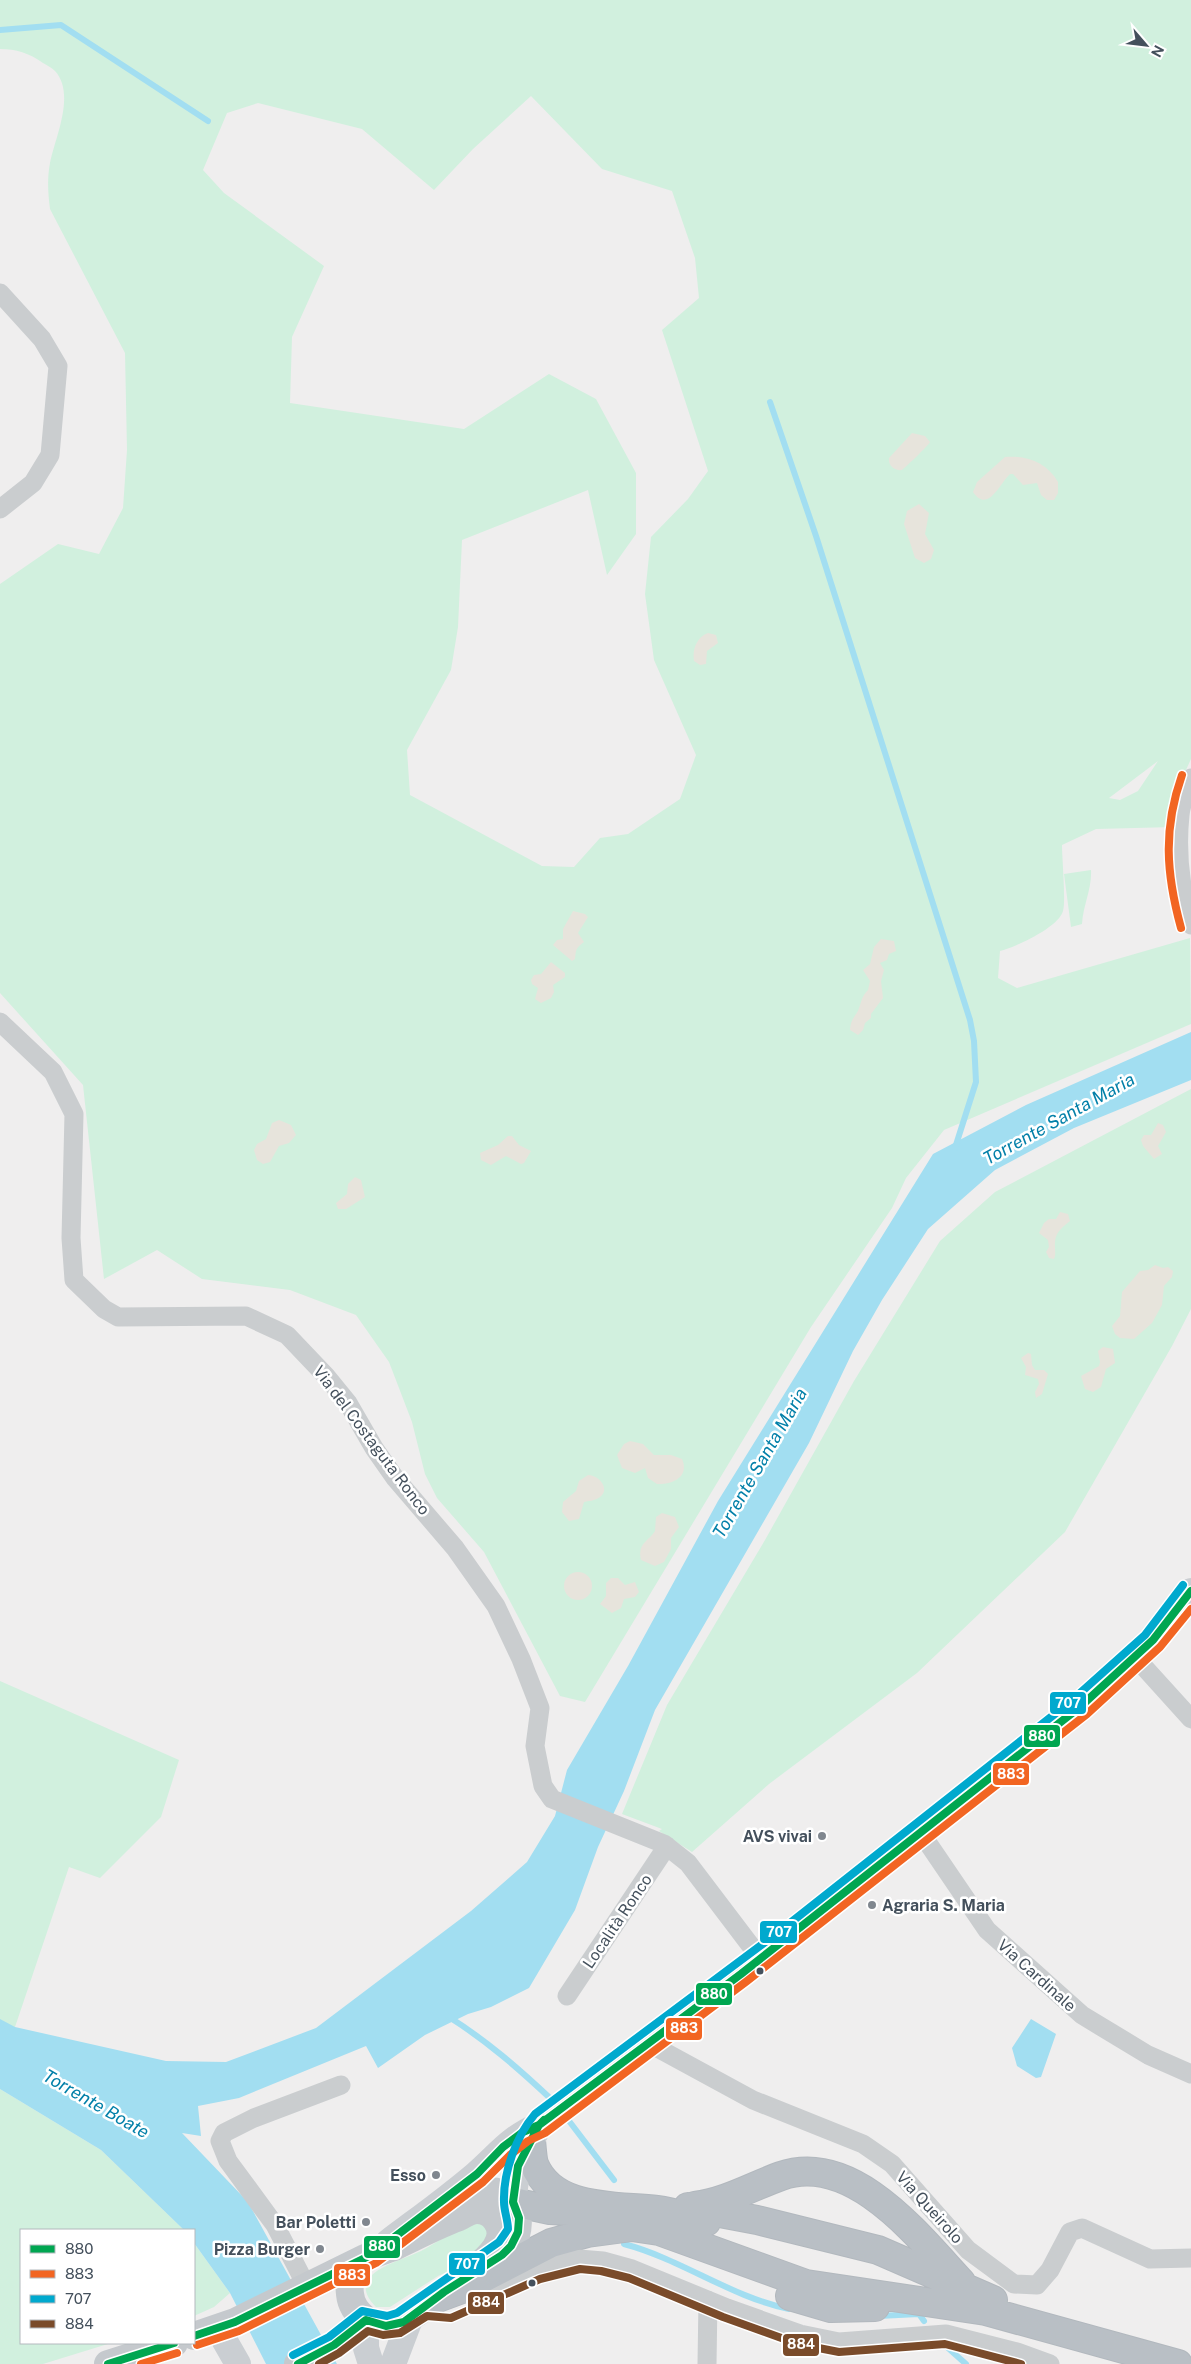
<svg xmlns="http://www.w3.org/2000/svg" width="1191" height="2364" font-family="'Public Sans',sans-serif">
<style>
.green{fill:#d1f0de;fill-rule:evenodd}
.sand{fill:#e7e4dc}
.water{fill:#a2def1}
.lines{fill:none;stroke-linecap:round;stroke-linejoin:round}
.stream{stroke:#a2def1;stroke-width:6}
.highway-casing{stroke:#b2b8be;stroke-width:30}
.street{stroke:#cacdcf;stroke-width:19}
.secondary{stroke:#caced2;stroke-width:26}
.primary{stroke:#c5c9cd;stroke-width:28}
.highway{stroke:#b9bfc5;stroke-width:28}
.bus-1-casing{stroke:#fff;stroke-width:11}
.bus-2-casing{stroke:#fff;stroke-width:11}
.bus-3-casing{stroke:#fff;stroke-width:11}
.bus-4-casing{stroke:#fff;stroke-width:11}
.bus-1{stroke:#00a651;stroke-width:8}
.bus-2{stroke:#f26522;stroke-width:8}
.bus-3{stroke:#00a9ce;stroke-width:8}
.bus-4{stroke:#7a4b2a;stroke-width:8}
.poi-dot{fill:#80878f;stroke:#fff;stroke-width:2}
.bus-dot{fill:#44505c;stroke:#fff;stroke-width:2}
.labels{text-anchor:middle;stroke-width:5;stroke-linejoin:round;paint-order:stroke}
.street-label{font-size:16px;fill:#44505c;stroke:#fff}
.poi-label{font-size:16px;font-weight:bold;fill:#44505c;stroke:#fff;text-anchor:end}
.water-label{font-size:18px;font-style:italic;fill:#0380a9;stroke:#fff}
.line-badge{stroke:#fff;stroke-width:2}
.badge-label{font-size:14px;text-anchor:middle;font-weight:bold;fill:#fff}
</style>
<rect width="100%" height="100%" fill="#efeeee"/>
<path class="green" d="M 0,0 L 1191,0 L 1191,759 L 1174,796 L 1174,827 L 1096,829 L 1062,845 C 1062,858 1066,901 1063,911 C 1059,927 1016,947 1000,951 L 998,978 L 1017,988 L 1190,938 L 1191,1024 L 944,1130 L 906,1178 L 892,1208 L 811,1327 L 585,1702 L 560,1696 L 484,1552 L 437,1498 L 425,1474 L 412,1422 L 389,1362 L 356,1315 L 290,1290 L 202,1279 L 157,1250 L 104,1279 L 83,1085 L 0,993 L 0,584 L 58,544 L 99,554 L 123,508 L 127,450 L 125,353 L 50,209 C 48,193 47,179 50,163 C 55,138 76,94 55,71 C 52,68 47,65 43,63 C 29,53 16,49 0,49 ZM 531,96 L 602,169 L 672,191 L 695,258 L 699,298 L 662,330 L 708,471 L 688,499 L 651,537 L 645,594 L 654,660 L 696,755 L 680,799 L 628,834 L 600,838 L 574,867 L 542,866 L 410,795 L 407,750 L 451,670 L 458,627 L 462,540 L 588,490 L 607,575 L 636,534 L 636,473 L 596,399 L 549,374 L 464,429 L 290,403 L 292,337 L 324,266 L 224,193 L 203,170 L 227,113 L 258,103 L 362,129 L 434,190 L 473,149 ZM 1158,761 L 1138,791 L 1120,800 L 1109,798 Z
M 1091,870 C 1092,889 1083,905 1082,924 L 1071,927 L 1064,874 Z
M 1191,1089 L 1191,1309 L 1172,1346 L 1065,1532 L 917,1673 L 769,1784 L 692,1852 L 659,1831 L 662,1829 L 622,1814 L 667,1705 L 765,1540 L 854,1381 L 940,1241 L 995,1192 Z
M 0,1681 L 179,1760 L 161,1817 L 100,1878 L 69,1867 L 15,2027 L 0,2044 Z
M 0,2089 L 101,2150 L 184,2230 L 21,2230 L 21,2343 L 111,2343 L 43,2364 L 0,2364 Z
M 467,2221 L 483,2223 L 492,2232 L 474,2260 L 438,2276 L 390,2307 L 376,2307 C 343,2274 398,2262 421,2251 C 437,2243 452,2231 467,2221 Z
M 194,2243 L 230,2293 L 214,2307 L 194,2316 Z"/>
<path class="sand" d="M 912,433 L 925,436 L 930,442 C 929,445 907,466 902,470 C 895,471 888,466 889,458 Z
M 1005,457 C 1027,455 1047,463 1058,482 L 1058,493 L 1054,500 L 1047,500 L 1041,495 L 1037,483 L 1023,485 L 1013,474 L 1010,474 C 1000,483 988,514 973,492 L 977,482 Z
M 919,504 L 929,513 L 925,534 L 934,550 L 931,559 L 924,563 L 915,558 L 904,524 L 907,511 Z
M 708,633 L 716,635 L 718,643 L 707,651 L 706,664 L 700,665 L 694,661 C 692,649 697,637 708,633 Z
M 573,911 L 585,914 L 588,917 L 578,933 L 584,942 C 576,948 576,949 575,959 L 572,961 L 553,945 L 557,940 L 563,939 L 563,929 Z
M 881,939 L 894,941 L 896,951 L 889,954 L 887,960 L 880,963 L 884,970 L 881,981 L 883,998 L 871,1014 L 871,1018 L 865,1023 L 863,1030 L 858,1035 L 850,1030 C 851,1017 856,1017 859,1008 C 862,1000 862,996 868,990 L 870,981 L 863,970 L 870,964 L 874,947 Z
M 551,962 L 565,973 L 565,977 L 553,985 L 554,992 L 551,998 L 541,1003 L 535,999 L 538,988 L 532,984 L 531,980 L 534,975 L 541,974 Z
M 279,1120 L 291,1125 L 296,1135 L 289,1143 L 279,1146 L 270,1162 L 263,1164 L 257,1160 L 254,1150 L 257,1144 L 266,1139 L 272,1123 Z
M 1158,1123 L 1163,1125 L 1166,1132 L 1158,1146 L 1162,1154 L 1154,1159 L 1143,1146 L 1141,1140 L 1144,1135 L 1151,1135 Z
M 508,1136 L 512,1136 L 519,1145 L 531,1151 L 524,1163 L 521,1164 L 506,1156 L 491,1165 L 481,1160 L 480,1153 L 498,1145 Z
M 355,1177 L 361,1180 L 365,1197 L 346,1209 L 338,1209 L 336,1203 L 347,1194 L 348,1184 Z
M 1060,1212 L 1068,1214 L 1070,1221 C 1060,1229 1054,1234 1055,1247 C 1055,1253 1056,1254 1054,1259 L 1049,1258 L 1046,1252 L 1049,1247 L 1048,1240 L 1039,1233 L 1044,1223 L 1049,1219 L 1056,1219 Z
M 1155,1265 L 1163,1268 L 1168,1267 L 1173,1271 L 1172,1277 L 1164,1286 L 1162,1305 L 1152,1323 L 1134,1339 L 1120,1338 L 1115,1334 L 1112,1326 L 1120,1316 L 1122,1292 L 1140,1271 L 1148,1270 Z
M 1103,1347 L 1113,1349 L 1115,1363 L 1106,1369 L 1101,1387 L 1093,1392 L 1085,1389 L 1081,1376 L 1099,1366 L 1100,1362 L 1098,1351 Z
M 1028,1353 L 1031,1354 L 1032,1365 L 1035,1370 L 1044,1370 L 1048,1374 L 1042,1394 L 1036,1398 L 1035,1392 L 1039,1384 L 1038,1379 L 1025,1375 L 1026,1367 L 1021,1358 Z
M 630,1441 L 643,1444 L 654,1455 L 671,1455 L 682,1459 C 690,1477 672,1485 657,1484 L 648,1478 L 645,1468 L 635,1473 L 622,1468 L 617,1455 L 624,1444 Z
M 588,1475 C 598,1475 611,1488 600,1497 C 595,1501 588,1501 584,1502 L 579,1519 L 569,1521 L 562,1512 L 563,1502 L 576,1491 L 579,1481 Z
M 662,1513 L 675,1517 L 679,1527 L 671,1538 L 671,1549 L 664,1562 L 655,1566 L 641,1560 C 637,1543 648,1542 655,1531 L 656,1517 Z
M564 1586a14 14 0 1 1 28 0a14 14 0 1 1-28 0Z
M 611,1578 L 618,1578 L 625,1585 L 635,1582 L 639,1592 L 635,1597 L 624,1599 L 621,1608 L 612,1613 L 600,1604 L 606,1596 L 606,1583 Z"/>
<path class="water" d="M 1191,1032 L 1191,1080 L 1074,1128 L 995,1170 L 928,1229 L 882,1300 L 853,1351 L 809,1443 L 655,1710 L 624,1791 L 598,1847 L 575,1910 L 529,1988 L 491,2007 L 468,2014 L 425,2035 L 378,2068 L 366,2046 L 239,2098 L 198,2106 L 201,2136 L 182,2133 L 248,2202 L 337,2364 L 266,2364 L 230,2293 L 194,2243 L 194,2230 L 184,2230 L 101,2150 L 0,2089 L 0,2019 L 15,2027 L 166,2061 L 226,2062 L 316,2028 L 471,1911 L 527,1862 L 555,1816 L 567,1770 L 628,1666 L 718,1501 L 933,1154 L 1026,1105 Z
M 1031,2019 L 1056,2034 L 1041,2077 L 1036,2078 L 1017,2066 L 1012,2048 Z"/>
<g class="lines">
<path class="stream" d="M 0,30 L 61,25 L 208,121
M 770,402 L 816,536 L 970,1020 L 974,1041 L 976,1082 L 955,1148
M 449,2017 C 487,2041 518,2068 551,2099
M 566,2117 L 614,2180
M 624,2244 C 681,2259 731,2297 789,2309
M 878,2316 L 919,2314 L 924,2321
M 938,2339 L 966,2364"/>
<g class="highway-casing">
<path id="highway" d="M 531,2141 C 532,2148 532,2157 534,2164 C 553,2211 616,2205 657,2210 C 673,2212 690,2218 706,2222
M 513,2202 L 550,2210 L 589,2212
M 695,2206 C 726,2202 753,2186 781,2176 C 853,2151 919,2237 961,2282
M 688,2207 L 757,2220 L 878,2250 L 993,2300
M 790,2296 L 831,2308 L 875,2307
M 435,2299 L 462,2289 L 551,2243 L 587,2233 L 632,2227 L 659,2231 L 806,2284 L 986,2311 L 1178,2364"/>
</g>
<path class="street" d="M 0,293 L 42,339 L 58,366 L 50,455 L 33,483 L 0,509
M 1191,778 C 1187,790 1181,803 1180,815 C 1176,853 1180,888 1191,925
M 0,1022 L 53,1072 L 74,1114 L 71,1238 L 74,1280 L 104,1309 L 118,1317 L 246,1316 L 287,1335 L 326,1376 L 348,1403 L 374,1448 L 395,1478 L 455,1548 L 496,1606 L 521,1659 L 540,1708 L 535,1746 L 543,1786 L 552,1799 L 664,1844 L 688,1863 L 760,1958
M 1135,1657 L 1191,1719
M 921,1833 L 987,1930 L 1082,2015 L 1148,2055 L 1191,2074
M 567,1996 L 667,1846
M 650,2044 L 753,2100 L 863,2144 L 892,2164 L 968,2250 L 1014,2284 L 1037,2285 L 1050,2270 L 1070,2232 L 1082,2228 L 1150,2259 L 1191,2258
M 307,2287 L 275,2225 L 228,2161 L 220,2141 L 224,2133 L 254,2118 L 341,2085
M 473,2297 L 537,2269 L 579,2259 L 603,2261 L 632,2269 L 727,2308 L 800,2334 L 839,2342 L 946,2334 L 1017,2352 L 1050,2364
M 707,2364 L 708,2300"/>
<path class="secondary" d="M 513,2202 L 518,2166 L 536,2132
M 388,2242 C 417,2220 448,2198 476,2174 C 500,2153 508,2139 539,2125 C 575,2095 615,2070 652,2042 C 771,1951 889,1859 1006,1765 C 1067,1715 1150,1659 1191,1591
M 366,2320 L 366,2348 L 371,2364
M 218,2329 L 238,2364
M 393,2364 L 412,2314"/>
<path class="primary" d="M 443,2222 C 453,2212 464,2199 478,2194 C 512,2181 527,2218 512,2244 C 503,2259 472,2274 457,2284 C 431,2300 396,2340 365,2319 C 357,2313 351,2304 350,2294 C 348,2281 354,2268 363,2260 C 372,2253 384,2251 394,2247 C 416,2236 437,2225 459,2217 C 465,2214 470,2210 477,2210 C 484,2210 492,2214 496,2220 C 513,2244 478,2265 463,2280
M 194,2336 L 235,2322 L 365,2258
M 108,2364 L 174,2343
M 298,2364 L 334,2345 L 366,2320"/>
<use href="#highway" class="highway"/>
<g class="bus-1-casing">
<path id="bus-1" d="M 194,2336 L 235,2322 L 371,2255 L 477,2174 L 503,2147 L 523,2132 L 539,2125 L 741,1974 L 1081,1706 L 1153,1640 L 1191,1591
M 108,2364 L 174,2343
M 298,2364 L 334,2345 L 366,2320 L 386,2326 L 404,2322 L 444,2292 L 502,2255 L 511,2246 L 518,2232 L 519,2218 L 513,2202 L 518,2166 L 539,2125 L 544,2120"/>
</g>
<g class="bus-2-casing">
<path id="bus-2" d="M 1181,928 C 1166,873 1163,829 1182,775
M 197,2345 L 239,2331 L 376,2263 L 483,2182 L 510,2155 L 528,2141 L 545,2133 L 747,1981 L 1087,1714 L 1160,1647 L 1191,1609
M 141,2364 L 177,2353"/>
</g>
<g class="bus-3-casing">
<path id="bus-3" d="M 293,2355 L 329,2337 L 362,2311 L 387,2316 L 397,2313 L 499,2242 L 508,2229 C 508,2220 504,2211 504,2202 C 503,2173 516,2136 535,2114 L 780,1931 L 1070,1702 L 1145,1635 L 1183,1585"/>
</g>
<g class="bus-4-casing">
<path id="bus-4" d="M 319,2364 L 339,2353 L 368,2331 L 383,2335 L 400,2333 L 427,2316 L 451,2318 L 540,2279 L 580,2269 L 601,2271 L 629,2278 L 723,2317 L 798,2344 L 839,2352 L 945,2344 L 1021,2364"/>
</g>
<use href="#bus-1" class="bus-1"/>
<use href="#bus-2" class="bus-2"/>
<use href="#bus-3" class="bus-3"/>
<use href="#bus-4" class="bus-4"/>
</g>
<g class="poi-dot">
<circle cx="822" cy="1836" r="5"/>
<circle cx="872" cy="1905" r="5"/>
<circle cx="436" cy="2175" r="5"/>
<circle cx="366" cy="2222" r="5"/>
<circle cx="320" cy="2249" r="5"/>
</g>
<g class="bus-dot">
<circle cx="760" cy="1971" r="4.5"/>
<circle cx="532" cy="2283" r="4.5"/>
</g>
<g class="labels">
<g class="street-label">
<text transform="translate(372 1440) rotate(53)" y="6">Via del Costaguta Ronco</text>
<text transform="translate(617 1921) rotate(-56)" y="6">Località Ronco</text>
<text transform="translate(1037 1975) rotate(42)" y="6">Via Cardinale</text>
<text transform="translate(930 2207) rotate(48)" y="6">Via Queirolo</text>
</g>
<g class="poi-label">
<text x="812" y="1842">AVS vivai</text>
<text x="882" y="1911" text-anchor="start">Agraria S. Maria</text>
<text x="426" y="2181">Esso</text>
<text x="356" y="2228">Bar Poletti</text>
<text x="310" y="2255">Pizza Burger</text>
</g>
<g class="water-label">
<text transform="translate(1059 1119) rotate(-29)" y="6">Torrente Santa Maria</text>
<text transform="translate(760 1463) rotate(-60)" y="6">Torrente Santa Maria</text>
<text transform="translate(96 2104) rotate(30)" y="6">Torrente Boate</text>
</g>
</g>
<g class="line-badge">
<rect x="1049" y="1691" width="38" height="24" rx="5" fill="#00a9ce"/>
<rect x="1023" y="1724" width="38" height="24" rx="5" fill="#00a651"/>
<rect x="992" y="1762" width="38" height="24" rx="5" fill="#f26522"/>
<rect x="759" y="1920" width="39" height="24" rx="5" fill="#00a9ce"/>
<rect x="695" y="1982" width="38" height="24" rx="5" fill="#00a651"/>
<rect x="665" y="2017" width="38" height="24" rx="5" fill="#f26522"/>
<rect x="363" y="2235" width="38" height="24" rx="5" fill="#00a651"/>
<rect x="448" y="2252" width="38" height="24" rx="5" fill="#00a9ce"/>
<rect x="333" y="2263" width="38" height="24" rx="5" fill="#f26522"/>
<rect x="467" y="2291" width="38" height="24" rx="5" fill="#7a4b2a"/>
<rect x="782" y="2333" width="38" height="24" rx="5" fill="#7a4b2a"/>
</g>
<g class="badge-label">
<text x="1068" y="1708">707</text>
<text x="1042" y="1741">880</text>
<text x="1011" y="1779">883</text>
<text x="779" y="1937">707</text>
<text x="714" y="1999">880</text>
<text x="684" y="2033">883</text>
<text x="382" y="2251">880</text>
<text x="467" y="2269">707</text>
<text x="352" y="2280">883</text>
<text x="486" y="2307">884</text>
<text x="801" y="2349">884</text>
</g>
<rect x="20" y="2229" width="175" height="115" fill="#ffffff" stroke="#b4b9be"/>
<rect x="30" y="2245" width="25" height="8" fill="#00a651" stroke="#b4b9be"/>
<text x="65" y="2254" font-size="15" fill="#44505c">880</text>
<rect x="30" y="2270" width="25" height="8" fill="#f26522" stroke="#b4b9be"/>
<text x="65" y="2279" font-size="15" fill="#44505c">883</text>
<rect x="30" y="2295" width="25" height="8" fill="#00a9ce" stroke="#b4b9be"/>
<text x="65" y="2304" font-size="15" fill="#44505c">707</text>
<rect x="30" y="2320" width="25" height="8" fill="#7a4b2a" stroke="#b4b9be"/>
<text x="65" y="2329" font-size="15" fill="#44505c">884</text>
<g transform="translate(1146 45) rotate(118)" stroke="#ffffff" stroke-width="4" paint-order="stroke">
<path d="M0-4L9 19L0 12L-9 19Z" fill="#44505c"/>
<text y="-8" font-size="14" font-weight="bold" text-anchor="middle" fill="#44505c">N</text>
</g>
</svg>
